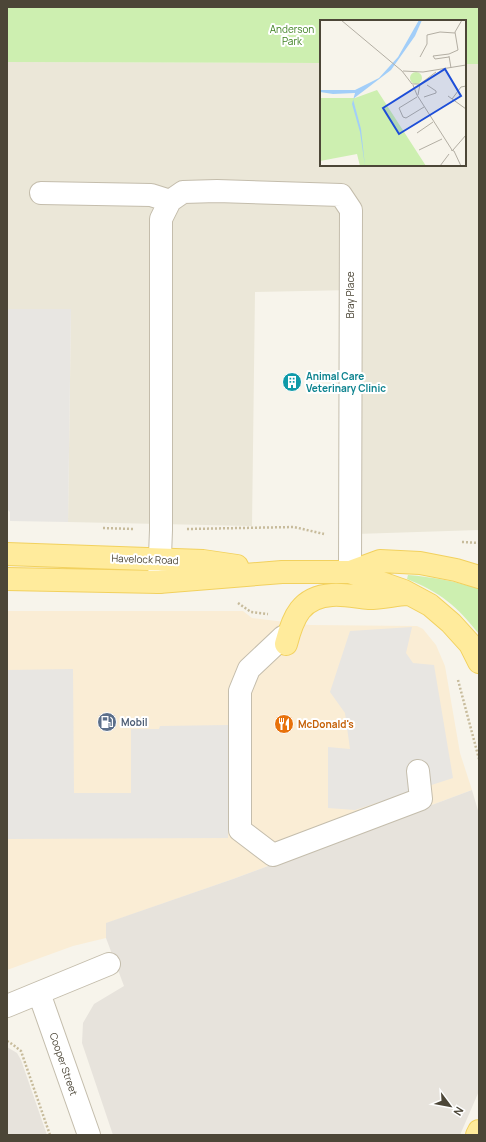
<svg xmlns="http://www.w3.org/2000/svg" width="486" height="1142" font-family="Manrope,sans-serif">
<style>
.residential{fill:#ebe7d8}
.commercial{fill:#faedd5}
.industrial{fill:#e7e3dc}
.green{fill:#cdefb0}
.parking{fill:#e8e6e2}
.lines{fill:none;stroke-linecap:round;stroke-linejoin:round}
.minor-casing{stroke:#c4bdac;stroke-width:24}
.major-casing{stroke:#f2d15e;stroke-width:24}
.path{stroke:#c7bb9b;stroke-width:2.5;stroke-dasharray:2 2;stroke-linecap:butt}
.minor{stroke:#fff;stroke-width:22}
.major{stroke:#ffeb9c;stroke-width:22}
.labels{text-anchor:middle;stroke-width:4;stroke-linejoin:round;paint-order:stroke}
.park-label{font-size:10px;fill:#3e8121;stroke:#fff}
.street-label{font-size:10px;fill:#4c4637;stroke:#fff}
.culture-label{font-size:10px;font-weight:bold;fill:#0d838f;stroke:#fff;text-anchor:start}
.service-label{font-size:10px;font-weight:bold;fill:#4e5e75;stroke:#fff;text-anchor:start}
.food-label{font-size:10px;font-weight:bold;fill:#c56008;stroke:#fff;text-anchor:start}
.inset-road{fill:none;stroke:#b3aea3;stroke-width:1}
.view{fill:#1d4ed8;fill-opacity:0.15;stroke:#1d4ed8;stroke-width:2}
.inset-edge{fill:none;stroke:#4c4637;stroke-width:2}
</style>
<rect width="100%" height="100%" fill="#f7f4eb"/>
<path class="residential" d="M 7,62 L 321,63 L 321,165 L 465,165 L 465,64 L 479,64 L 479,530 L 356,534 L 353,290 L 255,292 L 252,526 L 68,522 L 71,309 L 7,309 Z"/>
<path class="commercial" d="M 7,611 L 243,611 L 252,618 L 310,625 L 417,626 L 423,629 L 436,645 L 445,666 L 460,753 L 472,790 L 233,879 L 107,923 L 106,938 L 73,946 L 7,970 Z"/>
<path class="industrial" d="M 472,790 L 479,814 L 479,1091 L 460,1135 L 113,1135 L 82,1043 L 83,1023 L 94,1004 L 124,986 L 106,938 L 106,923 L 233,879 Z
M 7,1047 L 17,1053 L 21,1060 L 47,1135 L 7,1135 Z"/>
<path class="green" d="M 7,7 L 479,7 L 479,64 L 465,64 L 465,21 L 321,21 L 321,63 L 7,62 Z
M 408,575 C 432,577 455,581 479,589 L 479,634 C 457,606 440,592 407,579 Z"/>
<path class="parking" d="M 7,309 L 71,309 L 68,522 L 10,521 L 10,512 L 7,509 Z
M 412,627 L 406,653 L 413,663 L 434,665 L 453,778 L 355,810 L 328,808 L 328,747 L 350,749 L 345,713 L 330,692 L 350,631 Z
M 73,669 L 74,793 L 131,793 L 131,729 L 159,729 L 160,726 L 229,725 L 228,838 L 7,839 L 7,670 Z"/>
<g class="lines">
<g class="minor-casing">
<path id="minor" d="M 41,193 L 151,195 L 170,201
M 159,582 L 161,530 L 161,219 L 170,201 L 183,192 L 217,191 L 341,195 L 351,210 L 350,572
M 283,637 L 249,669 L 240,691 L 240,830 L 273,855 L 421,799 L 418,771
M 39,993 L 89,1135
M 7,1006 L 109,964"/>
</g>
<g class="major-casing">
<path id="major" d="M 7,554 L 203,561 L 237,566
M 350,572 L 404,591 L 430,605 L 451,623 L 470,644 L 479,662
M 7,579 L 159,582 L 282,572 L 350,572 L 380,561 L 420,563 L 456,570 L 479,577
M 286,644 C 293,617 301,597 332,595 C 344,594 357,597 369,598 C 381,598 394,595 406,594
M 477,1135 L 479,1131"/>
</g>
<path class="path" d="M 103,528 L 134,529
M 187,529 L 294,527 L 324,534
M 462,542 L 479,543
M 238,603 L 251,612 L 268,614
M 458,680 L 479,759
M 7,1041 L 12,1044 L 21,1051 L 50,1135"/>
<use href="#minor" class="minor"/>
<use href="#major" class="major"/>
</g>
<defs>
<g id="building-disc" transform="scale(1)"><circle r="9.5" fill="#0f9aa8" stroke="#fff"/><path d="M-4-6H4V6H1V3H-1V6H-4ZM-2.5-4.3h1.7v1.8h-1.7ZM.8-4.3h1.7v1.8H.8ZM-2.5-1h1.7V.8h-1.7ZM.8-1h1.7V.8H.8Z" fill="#fff"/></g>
<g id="fuel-disc" transform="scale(1)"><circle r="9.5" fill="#5c6f8a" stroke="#fff"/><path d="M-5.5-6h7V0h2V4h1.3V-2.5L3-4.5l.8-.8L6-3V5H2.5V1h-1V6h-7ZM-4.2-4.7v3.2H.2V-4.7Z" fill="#fff"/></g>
<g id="restaurant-disc" transform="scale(1)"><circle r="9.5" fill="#e8710a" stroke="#fff"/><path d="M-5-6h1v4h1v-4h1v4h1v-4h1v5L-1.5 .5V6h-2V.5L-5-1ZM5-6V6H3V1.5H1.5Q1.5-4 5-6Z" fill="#fff"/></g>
</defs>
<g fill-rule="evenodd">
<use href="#building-disc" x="292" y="382"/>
<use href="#fuel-disc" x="107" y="722"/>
<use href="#restaurant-disc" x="284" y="724"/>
</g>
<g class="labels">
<g class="park-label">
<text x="292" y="33">Anderson<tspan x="292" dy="12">Park</tspan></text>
</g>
<g class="street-label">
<text transform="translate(350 295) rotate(-90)" y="4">Bray Place</text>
<text transform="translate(145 559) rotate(2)" y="4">Havelock Road</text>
<text transform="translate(64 1064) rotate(71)" y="4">Cooper Street</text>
</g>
<g class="culture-label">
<text x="306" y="380">Animal Care<tspan x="306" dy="12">Veterinary Clinic</tspan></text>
</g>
<g class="service-label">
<text x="121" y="726">Mobil</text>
</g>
<g class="food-label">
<text x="298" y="728">McDonald's</text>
</g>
</g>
<g transform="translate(320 20)">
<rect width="146" height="146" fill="#f7f4eb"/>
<path d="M90 58a6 6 0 1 1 12 0a6 6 0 1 1-12 0ZM 57,70 L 106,146 L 40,146 L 37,134 L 0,141 L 0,78 L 35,78 Z" fill="#cdefb0"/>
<path d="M 99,0 L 102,0 L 95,16 L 71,50 L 33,79 L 41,109 L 45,146 L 40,112 L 32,84 L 35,73 L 13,74 L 0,72 L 0,70 L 35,70 L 59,58 L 78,37 Z" fill="#a2cef9"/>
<path class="inset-road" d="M 21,0 L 82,51 L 92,64 L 100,64M 129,36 L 131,48M 100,37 L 107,24 L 107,15 L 120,12 L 135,13M 129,37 L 115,39 L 113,36 L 129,34 L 138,30 L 135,12 L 142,0M 83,51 L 103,52 L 146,45M 93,65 L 97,75 L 132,130M 98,75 L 100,64 L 116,52M 128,76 L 146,89M 97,77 L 79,88 L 83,97 L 86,98 L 104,87M 104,77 L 116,73 L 116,71 L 107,65M 132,79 L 141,67 L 146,66M 97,113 L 113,102M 99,130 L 122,119M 131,130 L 134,131 L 141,146M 133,130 L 146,115M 120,146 L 129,134"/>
<path class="view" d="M 125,49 L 141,76 L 79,114 L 63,88 Z"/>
<rect width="146" height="146" class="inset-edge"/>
</g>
<rect width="486" height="1142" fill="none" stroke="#4c4637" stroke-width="16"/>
<g transform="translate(450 1106) rotate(122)" stroke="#ffffff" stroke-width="3" paint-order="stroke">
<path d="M0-3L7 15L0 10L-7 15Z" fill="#4c4637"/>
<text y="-6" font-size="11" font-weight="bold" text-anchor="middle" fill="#4c4637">N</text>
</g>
</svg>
